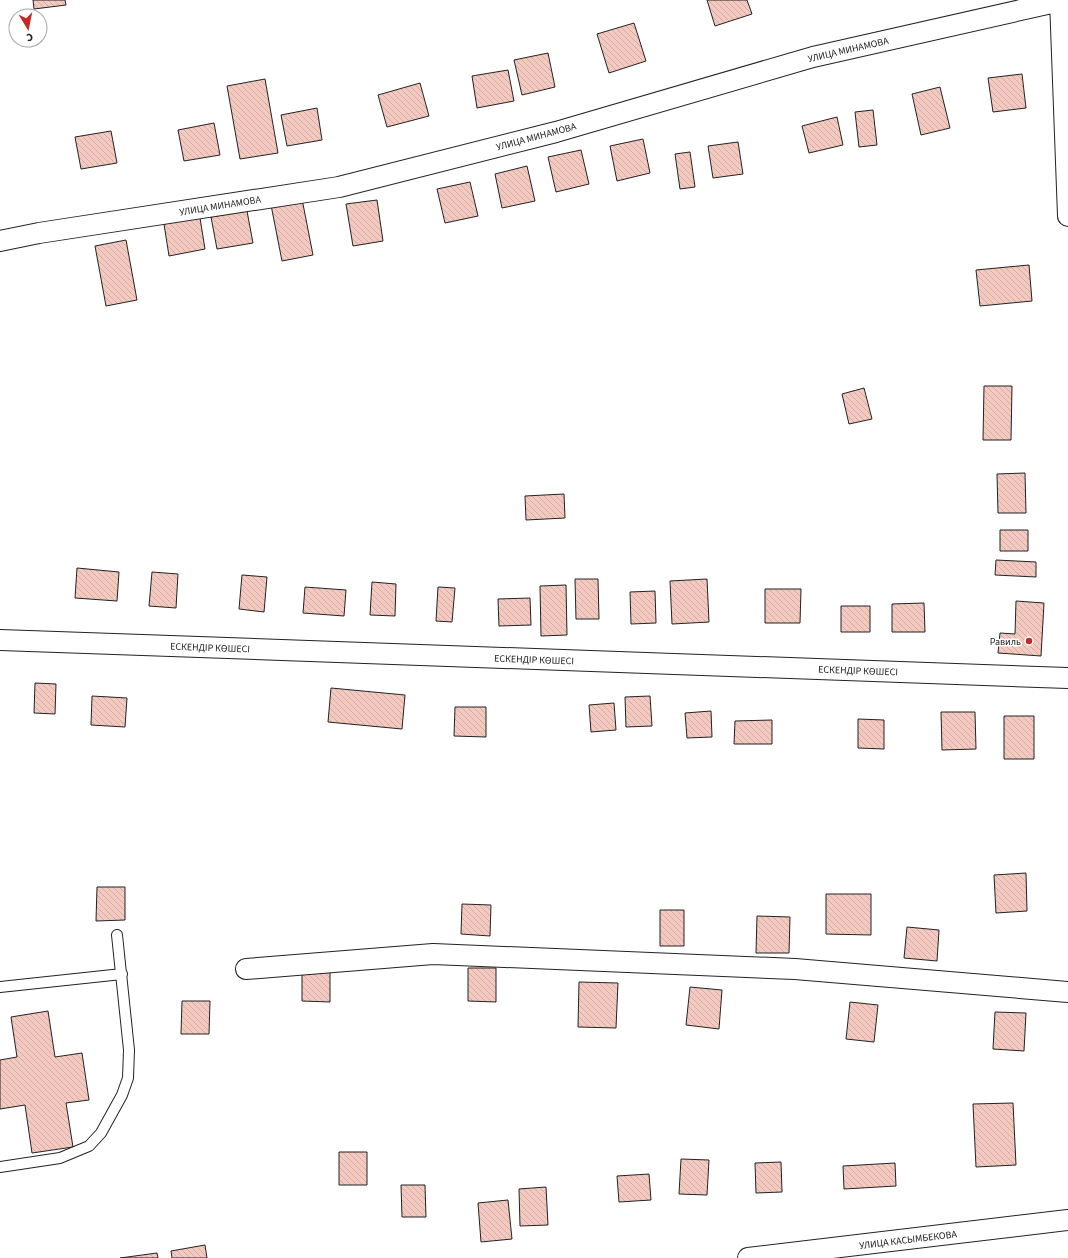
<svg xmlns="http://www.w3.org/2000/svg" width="1068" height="1258" font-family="'Source Sans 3',sans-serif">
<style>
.building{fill:url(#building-back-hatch);stroke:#222}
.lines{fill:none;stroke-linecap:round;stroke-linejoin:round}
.service-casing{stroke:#222;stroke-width:12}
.minor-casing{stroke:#222;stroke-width:22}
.service{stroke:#fff;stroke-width:10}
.minor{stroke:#fff;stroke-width:20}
.poi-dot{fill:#c62828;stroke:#fff;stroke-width:1.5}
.labels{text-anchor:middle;stroke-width:3;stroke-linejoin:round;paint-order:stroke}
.street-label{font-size:10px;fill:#222;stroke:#fff}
.poi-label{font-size:10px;fill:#222;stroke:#fff;text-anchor:end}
</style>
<defs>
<pattern id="building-back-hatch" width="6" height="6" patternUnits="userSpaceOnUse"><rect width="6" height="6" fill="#f3c9c0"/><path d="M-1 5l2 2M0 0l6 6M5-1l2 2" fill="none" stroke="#d0aca5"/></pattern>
</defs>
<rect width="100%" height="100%" fill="#fff"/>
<path class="building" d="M 33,0 L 65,0 L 66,5 L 34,9 Z
M 707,0 L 747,0 L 752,14 L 715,26 Z
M 634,23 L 646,61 L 609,73 L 597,34 Z
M 548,53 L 555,87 L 522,95 L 514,60 Z
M 508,70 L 514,101 L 477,108 L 472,76 Z
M 1022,74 L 1026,108 L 993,112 L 988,78 Z
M 265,79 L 278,153 L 240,159 L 227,86 Z
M 420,83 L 429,116 L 387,127 L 378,95 Z
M 940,87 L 950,128 L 921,135 L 912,94 Z
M 317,108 L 322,140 L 287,146 L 281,115 Z
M 873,110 L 877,145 L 859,147 L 855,112 Z
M 837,117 L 843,145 L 809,153 L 802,126 Z
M 214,123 L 220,155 L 184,161 L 178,130 Z
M 111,131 L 117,163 L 81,169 L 75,137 Z
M 643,139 L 650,173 L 617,181 L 610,146 Z
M 738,142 L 743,174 L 713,178 L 708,146 Z
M 581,150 L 589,184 L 556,192 L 548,157 Z
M 690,152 L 695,187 L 680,189 L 675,154 Z
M 527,166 L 535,201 L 502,208 L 495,174 Z
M 470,182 L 478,216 L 445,223 L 437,189 Z
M 302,199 L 313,255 L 282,261 L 271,205 Z
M 377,200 L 383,241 L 353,246 L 346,204 Z
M 247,211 L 253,243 L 217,249 L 211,217 Z
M 200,218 L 205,249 L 169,256 L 164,224 Z
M 126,240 L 137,300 L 106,306 L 95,246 Z
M 1029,265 L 1032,301 L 980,306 L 976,270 Z
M 984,386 L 1012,386 L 1011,440 L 983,440 Z
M 864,388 L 872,419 L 849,424 L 842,394 Z
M 1025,473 L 1026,513 L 998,513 L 997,474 Z
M 564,494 L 565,518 L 526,520 L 525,496 Z
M 1000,530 L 1028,530 L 1028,551 L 1000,551 Z
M 996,560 L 1036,562 L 1036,577 L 995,575 Z
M 77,568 L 119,572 L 117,601 L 75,598 Z
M 152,572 L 178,574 L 176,608 L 149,606 Z
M 242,575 L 267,577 L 264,612 L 239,609 Z
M 575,579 L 598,579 L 599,619 L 576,619 Z
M 707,579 L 709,622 L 672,624 L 670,581 Z
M 372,582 L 396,584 L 395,616 L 370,615 Z
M 566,585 L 567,635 L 541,636 L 540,586 Z
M 305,587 L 346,590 L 344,616 L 303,613 Z
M 438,587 L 455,588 L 452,622 L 436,621 Z
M 765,589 L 801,589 L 800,623 L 765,623 Z
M 655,591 L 656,623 L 631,624 L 630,592 Z
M 530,598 L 531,625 L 499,626 L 498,599 Z
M 1016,601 L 1044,603 L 1041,656 L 998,653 L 1000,633 L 1015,634 Z
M 924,603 L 925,632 L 892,632 L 892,604 Z
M 841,606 L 870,606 L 870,632 L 841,632 Z
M 35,683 L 56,684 L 55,714 L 34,713 Z
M 331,688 L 405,695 L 402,729 L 328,722 Z
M 92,696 L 127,698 L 125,727 L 91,725 Z
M 650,696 L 652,726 L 626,727 L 625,697 Z
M 614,703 L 616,730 L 591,732 L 589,705 Z
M 455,707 L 486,707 L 486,737 L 454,736 Z
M 711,711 L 712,737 L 687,738 L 685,713 Z
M 941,712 L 975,712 L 976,749 L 942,750 Z
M 1004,716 L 1034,716 L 1034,759 L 1004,759 Z
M 858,719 L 884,720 L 884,749 L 858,748 Z
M 772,720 L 772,744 L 734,744 L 735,721 Z
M 1026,873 L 1027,911 L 996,913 L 994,875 Z
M 97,887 L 125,887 L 125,920 L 96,921 Z
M 826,894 L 871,894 L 871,935 L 826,934 Z
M 462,904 L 491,905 L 490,936 L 461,934 Z
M 660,910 L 684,910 L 684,946 L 660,946 Z
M 757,916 L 790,917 L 789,953 L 756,953 Z
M 907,927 L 939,930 L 937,961 L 904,958 Z
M 302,968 L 330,968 L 330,1002 L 302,1001 Z
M 468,968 L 496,968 L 496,1002 L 468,1001 Z
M 579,982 L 618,983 L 616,1028 L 578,1027 Z
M 690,987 L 722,990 L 719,1029 L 686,1025 Z
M 182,1001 L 210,1001 L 209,1034 L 181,1034 Z
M 850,1002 L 878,1005 L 874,1042 L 846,1039 Z
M 48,1011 L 55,1057 L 82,1053 L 89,1100 L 66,1103 L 73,1147 L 32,1153 L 25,1105 L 0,1109 L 0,1060 L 17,1057 L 11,1017 Z
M 995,1012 L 1026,1013 L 1024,1051 L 993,1049 Z
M 1013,1103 L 1016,1165 L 976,1167 L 973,1104 Z
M 339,1152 L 367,1152 L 367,1185 L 339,1185 Z
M 681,1159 L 709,1160 L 707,1195 L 679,1194 Z
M 781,1162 L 782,1192 L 756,1193 L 755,1163 Z
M 895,1163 L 896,1186 L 844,1189 L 843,1166 Z
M 649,1174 L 651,1200 L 619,1202 L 617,1176 Z
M 401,1185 L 425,1185 L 426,1217 L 402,1217 Z
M 546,1187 L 548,1225 L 520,1226 L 519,1189 Z
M 508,1200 L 512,1239 L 481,1242 L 478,1203 Z
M 205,1245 L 207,1258 L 172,1258 L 171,1251 Z
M 157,1253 L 158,1258 L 120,1258 Z"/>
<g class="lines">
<g class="service-casing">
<path id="service" d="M 0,987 L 122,974
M 0,1167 L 60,1158 L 89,1146 L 101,1133 L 122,1095 L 128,1078 L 129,1050 L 117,935"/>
</g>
<g class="minor-casing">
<path id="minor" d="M 1060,0 L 1068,216
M 0,241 L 39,233 L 339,187 L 556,132 L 813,57 L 1065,0
M 0,640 L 1068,678
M 246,969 L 433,954 L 795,969 L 1068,992
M 748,1258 L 1068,1220"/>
</g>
<use href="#service" class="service"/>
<use href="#minor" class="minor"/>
</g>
<circle class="poi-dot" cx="1029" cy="641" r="4"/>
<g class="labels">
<g class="street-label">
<text transform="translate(848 49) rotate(-13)" y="4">УЛИЦА МИНАМОВА</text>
<text transform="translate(536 136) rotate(-15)" y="4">УЛИЦА МИНАМОВА</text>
<text transform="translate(220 205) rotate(-9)" y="4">УЛИЦА МИНАМОВА</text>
<text transform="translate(210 647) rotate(2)" y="4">ЕСКЕНДІР КӨШЕСІ</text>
<text transform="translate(534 659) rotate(2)" y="4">ЕСКЕНДІР КӨШЕСІ</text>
<text transform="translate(858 670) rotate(2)" y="4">ЕСКЕНДІР КӨШЕСІ</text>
<text transform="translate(908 1239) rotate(-7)" y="4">УЛИЦА КАСЫМБЕКОВА</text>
</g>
<g class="poi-label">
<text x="1021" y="645">Равиль</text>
</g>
</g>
<g transform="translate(28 28) rotate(170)"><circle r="19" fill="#ffffff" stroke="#a7a7a7"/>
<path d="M0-3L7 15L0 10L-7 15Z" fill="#c62828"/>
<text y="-6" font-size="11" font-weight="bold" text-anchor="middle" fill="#222222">С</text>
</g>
</svg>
